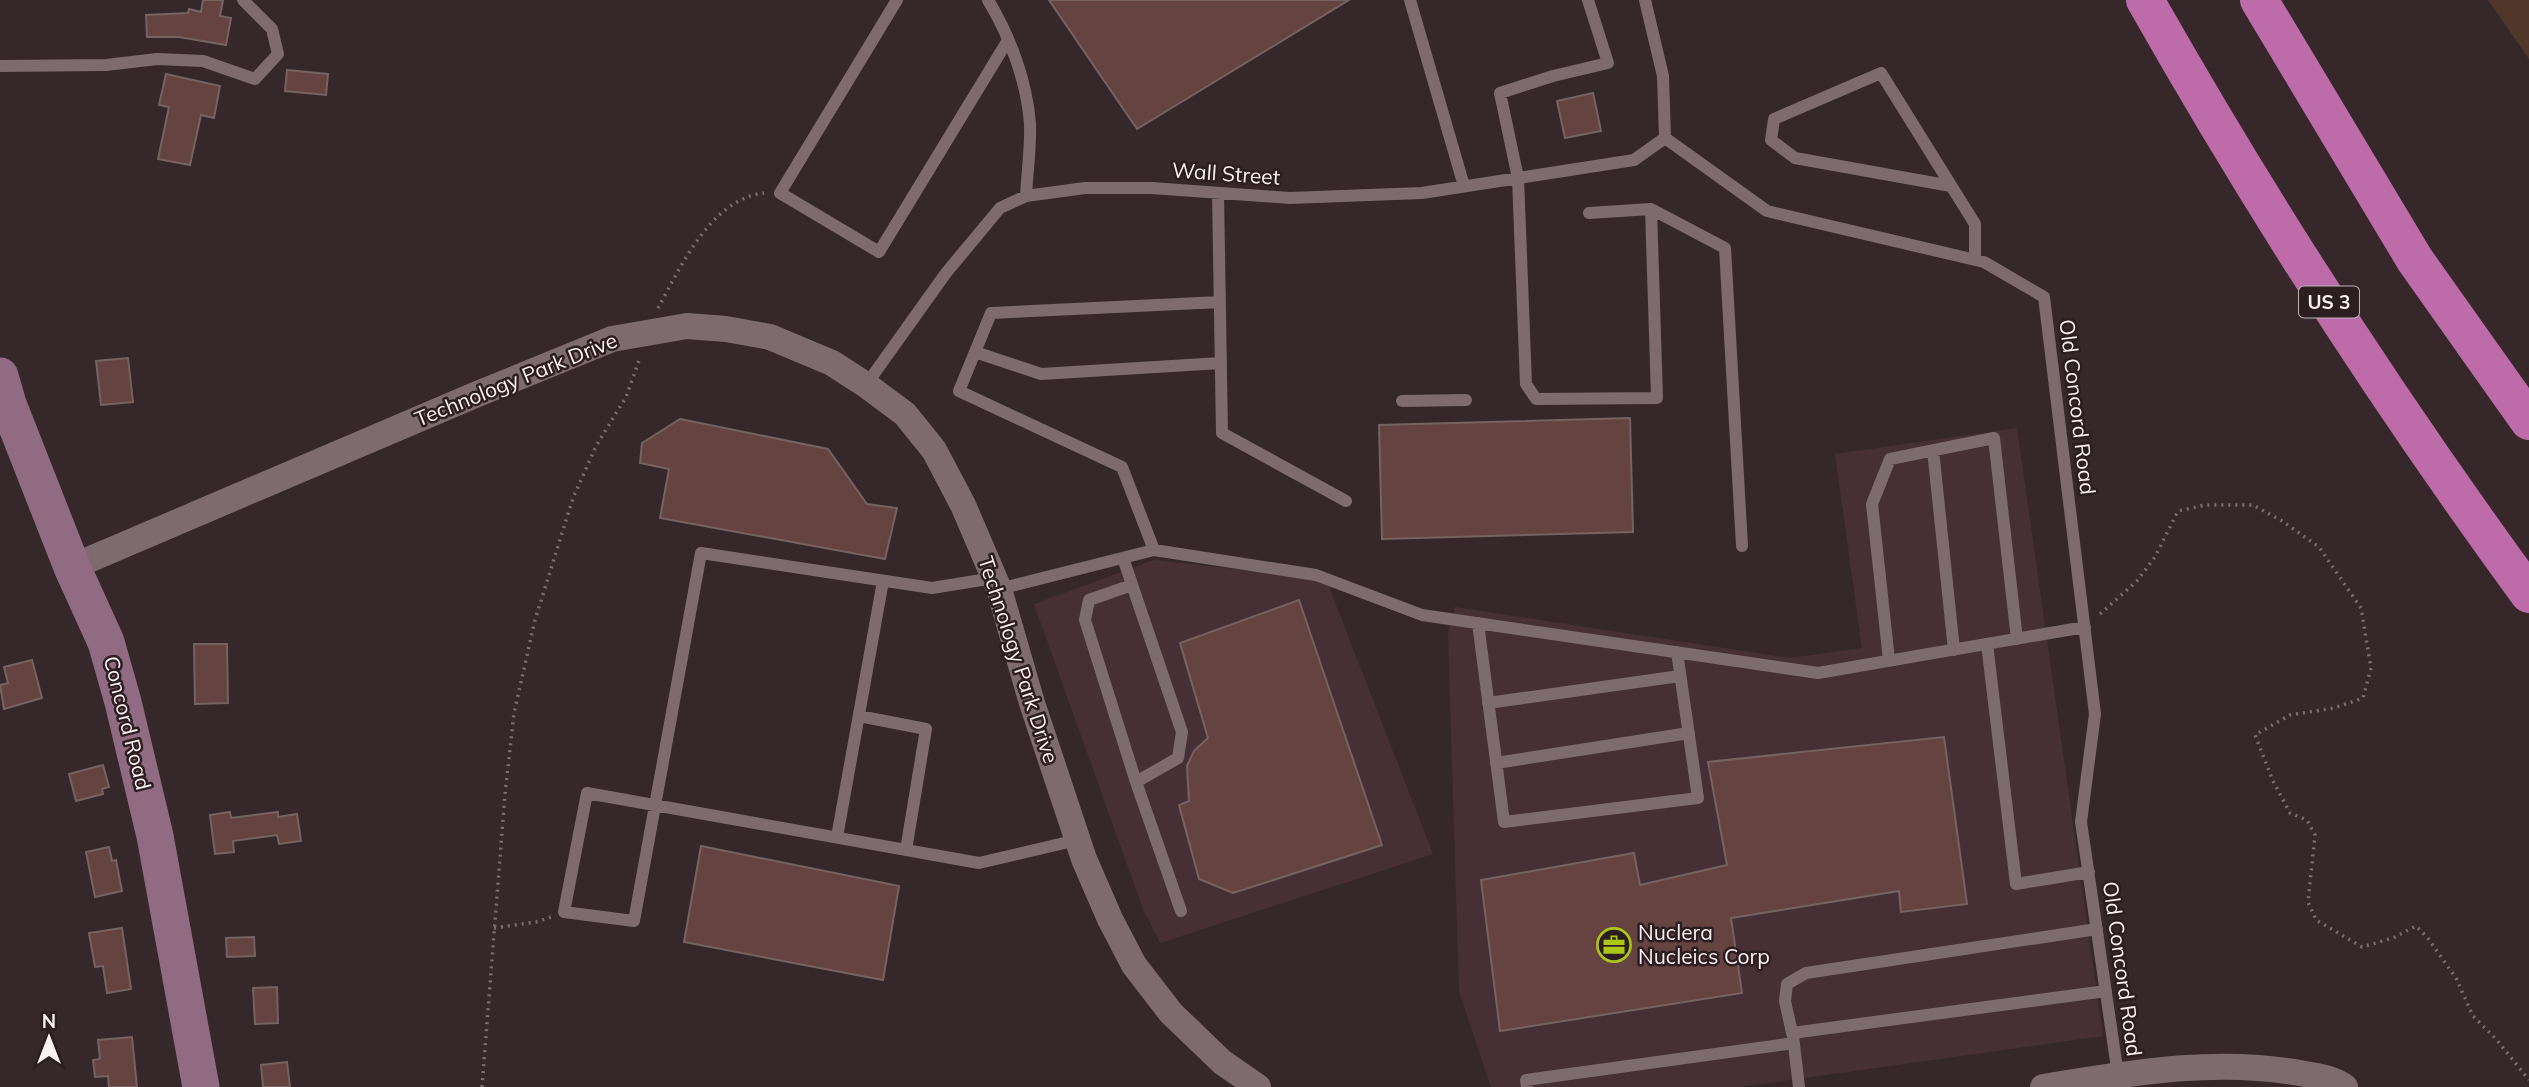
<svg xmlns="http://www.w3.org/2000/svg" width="2529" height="1087" font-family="Mulish,sans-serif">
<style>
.built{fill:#463036}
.green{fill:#50372a}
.building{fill:#654340;stroke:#756361;stroke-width:2}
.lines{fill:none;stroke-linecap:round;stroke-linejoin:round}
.path{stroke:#7b6d71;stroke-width:3.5;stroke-dasharray:2 5;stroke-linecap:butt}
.service{stroke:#7d6b70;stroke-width:12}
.minor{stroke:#7d6b70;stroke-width:26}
.secondary{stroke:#906b81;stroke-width:37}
.motorway{stroke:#bd6ca9;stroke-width:38}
.labels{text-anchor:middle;stroke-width:5;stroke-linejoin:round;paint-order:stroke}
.shield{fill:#2c1d21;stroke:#bdb1b4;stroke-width:2}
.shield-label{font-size:19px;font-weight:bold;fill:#fbf0f3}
.street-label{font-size:21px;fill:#fbf0f3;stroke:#2c1d21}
.poi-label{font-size:21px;fill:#fbf0f3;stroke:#2c1d21;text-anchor:start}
</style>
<rect width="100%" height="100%" fill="#36272b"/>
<path class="built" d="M 2017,428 L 2103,1036 L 1740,1087 L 1491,1087 L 1459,991 L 1448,635 L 1455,607 L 1790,658 L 1862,648 L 1835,454 Z
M 1154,560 L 1326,579 L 1433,854 L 1160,943 L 1143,909 L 1034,604 Z"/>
<path class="green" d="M 2488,0 L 2529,0 L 2529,59 Z"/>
<path class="building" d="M 203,0 L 223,0 L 220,16 L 231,18 L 226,45 L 179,37 L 147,37 L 146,15 L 188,13 L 189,9 L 201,12 Z
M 1049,0 L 1349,0 L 1137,129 Z
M 287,70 L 328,74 L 326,95 L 285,91 Z
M 166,74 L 220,86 L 214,118 L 201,115 L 190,165 L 158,159 L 169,107 L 159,105 Z
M 1593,93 L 1601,131 L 1565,138 L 1557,101 Z
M 128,358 L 133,402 L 101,405 L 96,361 Z
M 1630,418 L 1633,532 L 1382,539 L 1379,425 Z
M 680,419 L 828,449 L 867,504 L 897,508 L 885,559 L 660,518 L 669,469 L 640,463 L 642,443 Z
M 1299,600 L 1382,845 L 1233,893 L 1199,879 L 1179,805 L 1189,801 L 1187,766 L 1194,751 L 1208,738 L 1180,643 Z
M 194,644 L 227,644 L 228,703 L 195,704 Z
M 32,660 L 42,698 L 4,709 L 0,685 L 8,683 L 4,667 Z
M 1944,737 L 1967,904 L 1901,912 L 1899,891 L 1731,918 L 1742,993 L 1500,1031 L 1481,880 L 1634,853 L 1640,885 L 1727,865 L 1708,762 Z
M 103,765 L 109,787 L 102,789 L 103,794 L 76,801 L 69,774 Z
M 230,812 L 231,818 L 278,812 L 278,817 L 297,814 L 301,841 L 279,844 L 277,835 L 233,841 L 234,852 L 215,854 L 210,815 Z
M 701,846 L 899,886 L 883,980 L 684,942 Z
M 109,847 L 112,861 L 116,860 L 122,891 L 95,897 L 86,852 Z
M 122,928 L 131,989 L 107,993 L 103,966 L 95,967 L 89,933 Z
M 254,937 L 255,956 L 227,957 L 226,938 Z
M 277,987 L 278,1023 L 255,1024 L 253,988 Z
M 132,1037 L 137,1087 L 109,1087 L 108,1076 L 95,1077 L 93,1060 L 100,1059 L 98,1040 Z
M 287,1062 L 290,1087 L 263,1087 L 261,1065 Z"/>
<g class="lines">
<path class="path" d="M 658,308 C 681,266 711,199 764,193
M 2100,614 L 2137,581 L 2155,557 L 2178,511 L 2205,505 L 2253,505 L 2282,521 L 2319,547 L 2361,608 L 2371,668 L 2363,698 L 2334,708 L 2290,715 L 2255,735 L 2273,781 L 2290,813 L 2307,820 L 2315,835 L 2308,902 L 2316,920 L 2362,947 L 2393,938 L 2416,926 L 2427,937 L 2456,978 L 2473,1016 L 2496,1039 L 2529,1080
M 494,928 L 536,922 L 551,917
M 482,1087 L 505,794 L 514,713 L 535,620 L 573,498 L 596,446 L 626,397 L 640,358"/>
<path class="service" d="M 897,0 L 780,193 L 879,252 L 1008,40
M 988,0 C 1010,36 1027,82 1030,124 C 1031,148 1027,173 1026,196
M 1410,0 L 1464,186
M 1588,0 L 1608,63 L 1553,76 L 1500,93 L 1518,178 L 1526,384 L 1536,399 L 1657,398 L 1651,209 L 1589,213
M 1645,0 L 1663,76 L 1665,138
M 0,66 L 106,65 L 157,59 L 203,61 L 255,79 L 278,54 L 272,29 L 243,0
M 1665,138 L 1767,211 L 1984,262 L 2044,297 L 2095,714 L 2081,822 L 2118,1075
M 1951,186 L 1795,158 L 1771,140 L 1774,119 L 1881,73 L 1975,224 L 1975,260
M 1218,193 L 1222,433 L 1346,501
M 1651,209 L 1725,248 L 1742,546
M 975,352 L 1041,374 L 1221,363
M 866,385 L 946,273 L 1000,208 L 1026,196 L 1085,188 L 1152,188 L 1290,198 L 1422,193 L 1634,160 L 1665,138
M 1402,401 L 1466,400
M 1933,450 L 1954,650
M 1154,550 L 1122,467 L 959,391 L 991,313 L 1220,302
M 1123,558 L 1182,732 L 1178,758 L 1136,782 L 1181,911
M 994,578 L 932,588 L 701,553 L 634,921 L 564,912 L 587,793 L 979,863 L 1077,840
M 1132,585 L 1089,600 L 1085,620 L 1136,782
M 999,589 L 1154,550 L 1316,575 L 1422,615 L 1818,673 L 2085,627
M 1478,623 L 1504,822 L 1698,798 L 1677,652
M 1987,644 L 2016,884 L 2089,872
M 1889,660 L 1872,504 L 1890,459 L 1994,438 L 2017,639
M 1488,703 L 1680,676
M 859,716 L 926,729 L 906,850
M 1496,763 L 1689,733
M 837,837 L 883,581
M 2097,929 L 1806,973 L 1787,984 L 1785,1001 L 1792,1033 L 2106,991
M 1793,1036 L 1799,1087
M 1527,1087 L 1526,1080 L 1794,1043"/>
<path class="minor" d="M 72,567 L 475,395 L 612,339 L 687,326 L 726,329 L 770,337 L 832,363 L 866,385 L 905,414 L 934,450 L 963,505 L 999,589 L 1032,703 L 1084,859 L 1110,919 L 1134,965 L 1171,1013 L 1222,1062 L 1258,1087
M 2043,1087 C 2130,1073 2217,1057 2305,1074 C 2320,1077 2333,1078 2345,1087"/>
<path class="secondary" d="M 0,376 L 8,404 L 72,567 L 106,642 L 123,702 L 155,836 L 201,1087"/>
<path class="motorway" d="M 2145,0 C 2261,205 2390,404 2529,594
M 2259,0 L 2415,260 L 2529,421"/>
</g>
<defs>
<g id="office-ring" transform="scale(1.75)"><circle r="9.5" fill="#2c1d21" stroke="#aac717" stroke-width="1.5"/><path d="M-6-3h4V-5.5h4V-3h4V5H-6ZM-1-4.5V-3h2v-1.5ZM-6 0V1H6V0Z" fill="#aac717"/></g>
</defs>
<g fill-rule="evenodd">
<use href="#office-ring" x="1614" y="945"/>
</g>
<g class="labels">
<rect class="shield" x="2299" y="286.5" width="60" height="31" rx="5"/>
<g class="shield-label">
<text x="2329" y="309">US 3</text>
</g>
<g class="street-label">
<text transform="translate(1226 174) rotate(4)" y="7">Wall Street</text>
<text transform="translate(516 380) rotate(-22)" y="7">Technology Park Drive</text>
<text transform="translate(2077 407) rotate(83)" y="7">Old Concord Road</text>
<text transform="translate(1018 660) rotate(72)" y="7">Technology Park Drive</text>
<text transform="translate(127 723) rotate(76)" y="7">Concord Road</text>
<text transform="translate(2122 969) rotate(82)" y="7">Old Concord Road</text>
</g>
<g class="poi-label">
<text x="1638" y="940">Nuclera<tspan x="1638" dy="24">Nucleics Corp</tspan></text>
</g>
</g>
<g transform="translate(49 1038)" stroke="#2c1d21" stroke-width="5" paint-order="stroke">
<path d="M0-5L12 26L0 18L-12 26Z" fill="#fbf0f3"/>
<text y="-10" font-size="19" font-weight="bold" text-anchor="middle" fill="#fbf0f3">N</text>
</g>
</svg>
